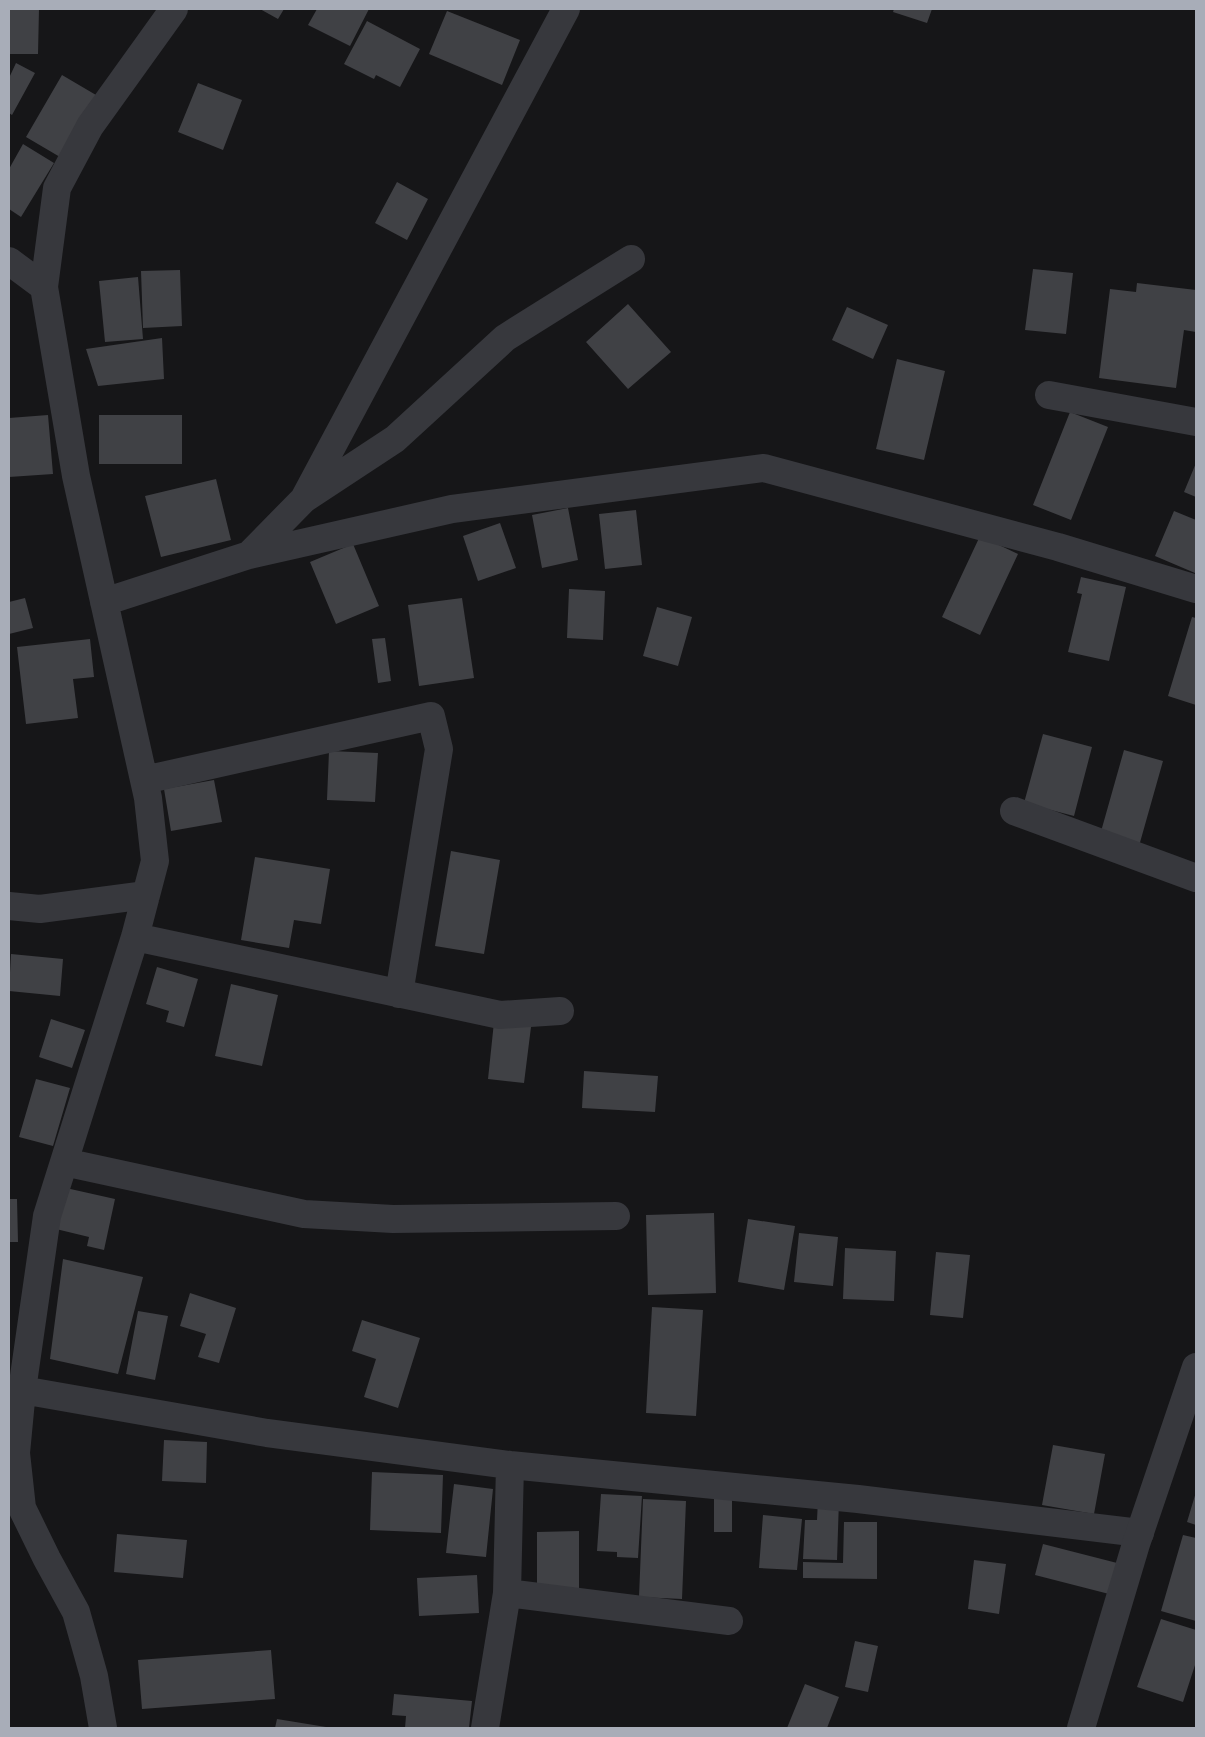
<svg xmlns="http://www.w3.org/2000/svg" width="1205" height="1737" font-family="'Asap Condensed',sans-serif">
<style>
.building{fill:#404145}
.lines{fill:none;stroke-linecap:round;stroke-linejoin:round}
.minor{stroke:#37383d;stroke-width:28}
.tertiary{stroke:#37383d;stroke-width:28}
</style>
<rect width="100%" height="100%" fill="#161618"/>
<path class="building" d="M 9,9 L 39,9 L 38,54 L 9,54 Z
M 260,9 L 284,9 L 278,19 Z
M 317,9 L 369,9 L 350,46 L 308,25 Z
M 894,9 L 932,9 L 927,23 L 893,12 Z
M 447,11 L 520,40 L 502,85 L 429,54 Z
M 367,21 L 420,49 L 400,87 L 376,75 L 374,79 L 344,64 Z
M 16,63 L 35,73 L 12,115 L 9,113 L 9,78 Z
M 62,75 L 96,95 L 60,157 L 26,137 Z
M 198,83 L 242,100 L 223,150 L 178,132 Z
M 23,144 L 54,163 L 21,217 L 9,209 L 9,169 Z
M 397,182 L 428,199 L 407,240 L 375,223 Z
M 1033,269 L 1073,273 L 1066,334 L 1025,330 Z
M 180,270 L 182,326 L 143,328 L 141,271 Z
M 138,277 L 143,339 L 105,342 L 99,281 Z
M 1137,283 L 1196,290 L 1196,332 L 1184,330 L 1176,388 L 1099,378 L 1110,289 L 1136,292 Z
M 628,304 L 671,352 L 628,389 L 586,342 Z
M 847,307 L 888,325 L 873,359 L 832,340 Z
M 162,338 L 164,379 L 98,386 L 86,349 Z
M 897,359 L 945,371 L 924,460 L 876,449 Z
M 1070,412 L 1108,427 L 1071,520 L 1033,505 Z
M 48,415 L 53,474 L 9,477 L 9,418 Z
M 99,415 L 182,415 L 182,464 L 99,464 Z
M 1196,463 L 1196,497 L 1184,492 Z
M 216,479 L 231,540 L 161,557 L 145,496 Z
M 568,508 L 578,560 L 542,568 L 532,515 Z
M 636,510 L 642,565 L 605,569 L 599,514 Z
M 1174,511 L 1196,520 L 1195,573 L 1155,556 Z
M 500,523 L 516,568 L 478,581 L 463,536 Z
M 980,536 L 1018,554 L 980,635 L 942,617 Z
M 353,544 L 379,606 L 336,624 L 310,562 Z
M 1081,577 L 1126,587 L 1109,661 L 1068,652 L 1082,594 L 1077,593 Z
M 569,589 L 605,591 L 603,640 L 567,638 Z
M 25,598 L 33,628 L 9,634 L 9,602 Z
M 462,598 L 474,678 L 419,686 L 408,605 Z
M 657,607 L 692,617 L 678,666 L 643,656 Z
M 1192,617 L 1196,618 L 1196,705 L 1168,696 Z
M 385,638 L 391,681 L 378,683 L 372,639 Z
M 90,639 L 94,677 L 73,679 L 78,718 L 26,724 L 17,647 Z
M 1043,734 L 1092,747 L 1074,816 L 1024,803 Z
M 1124,750 L 1163,761 L 1139,846 L 1100,835 Z
M 329,751 L 378,753 L 375,802 L 327,800 Z
M 214,780 L 222,822 L 171,831 L 164,789 Z
M 451,851 L 500,860 L 484,954 L 435,946 Z
M 255,857 L 330,869 L 321,924 L 294,920 L 289,948 L 241,940 Z
M 11,954 L 63,959 L 60,996 L 9,991 Z
M 157,967 L 198,979 L 184,1027 L 166,1022 L 169,1011 L 146,1004 Z
M 231,984 L 278,995 L 262,1066 L 215,1056 Z
M 51,1019 L 85,1030 L 72,1068 L 39,1057 Z
M 494,1022 L 531,1027 L 524,1083 L 488,1079 Z
M 584,1071 L 658,1076 L 655,1112 L 582,1108 Z
M 36,1079 L 70,1088 L 53,1146 L 19,1137 Z
M 66,1188 L 115,1199 L 104,1250 L 87,1246 L 89,1237 L 56,1229 Z
M 9,1199 L 17,1199 L 18,1242 L 9,1242 Z
M 714,1213 L 716,1293 L 648,1295 L 646,1215 Z
M 748,1219 L 795,1226 L 784,1290 L 738,1282 Z
M 799,1233 L 838,1237 L 833,1286 L 794,1282 Z
M 845,1248 L 896,1251 L 894,1301 L 843,1299 Z
M 936,1252 L 970,1255 L 963,1318 L 930,1315 Z
M 63,1259 L 143,1277 L 118,1374 L 50,1359 Z
M 190,1293 L 236,1308 L 219,1363 L 198,1357 L 206,1334 L 180,1326 Z
M 652,1307 L 703,1310 L 696,1416 L 646,1413 Z
M 138,1311 L 168,1316 L 155,1380 L 126,1374 Z
M 362,1320 L 420,1338 L 398,1408 L 364,1397 L 376,1359 L 352,1351 Z
M 164,1440 L 207,1442 L 206,1483 L 162,1481 Z
M 1053,1445 L 1105,1454 L 1094,1514 L 1042,1505 Z
M 372,1472 L 443,1475 L 441,1533 L 370,1530 Z
M 454,1484 L 493,1489 L 486,1557 L 446,1553 Z
M 714,1488 L 732,1488 L 732,1532 L 714,1532 Z
M 1196,1492 L 1196,1525 L 1187,1522 Z
M 601,1494 L 642,1496 L 638,1558 L 617,1557 L 617,1552 L 597,1551 Z
M 643,1499 L 686,1501 L 682,1599 L 639,1597 Z
M 818,1499 L 839,1500 L 837,1560 L 803,1559 L 805,1520 L 817,1520 Z
M 763,1515 L 802,1519 L 797,1570 L 759,1568 Z
M 844,1522 L 877,1522 L 877,1579 L 803,1578 L 803,1562 L 843,1563 Z
M 579,1531 L 579,1590 L 537,1590 L 537,1532 Z
M 117,1534 L 187,1540 L 183,1578 L 114,1572 Z
M 1183,1535 L 1196,1538 L 1196,1621 L 1161,1611 Z
M 1043,1544 L 1121,1564 L 1113,1595 L 1035,1575 Z
M 974,1560 L 1006,1564 L 999,1614 L 968,1609 Z
M 477,1575 L 479,1613 L 419,1616 L 417,1578 Z
M 1161,1619 L 1196,1630 L 1196,1662 L 1183,1702 L 1137,1687 Z
M 855,1641 L 878,1646 L 868,1692 L 845,1687 Z
M 271,1650 L 275,1699 L 142,1709 L 138,1660 Z
M 805,1684 L 839,1697 L 827,1728 L 787,1728 Z
M 394,1694 L 472,1701 L 469,1728 L 405,1728 L 406,1716 L 392,1715 Z
M 277,1719 L 326,1727 L 326,1728 L 275,1728 Z"/>
<g class="lines">
<path class="minor" d="M 9,261 L 44,287
M 1049,395 L 1196,422
M 305,497 L 566,9
M 249,555 L 452,509 L 764,468 L 1058,547 L 1196,589
M 104,602 L 249,555 L 304,499 L 395,439 L 505,338 L 631,259
M 144,780 L 431,716 L 439,749 L 399,994
M 1014,811 L 1196,878
M 9,906 L 40,909 L 146,895
M 135,937 L 500,1015 L 560,1011
M 64,1162 L 304,1214 L 393,1219 L 616,1216
M 22,1390 L 267,1433 L 510,1465 L 858,1499 L 1140,1533
M 507,1593 L 729,1621
M 103,1728 L 94,1676 L 76,1612 L 47,1559 L 22,1508 L 16,1453 L 22,1390 L 47,1216 L 135,937 L 155,861 L 148,798 L 76,476 L 44,287 L 57,188 L 90,126 L 174,9
M 485,1728 L 507,1593 L 510,1465"/>
<path class="tertiary" d="M 1081,1728 L 1136,1544 L 1196,1367"/>
</g>
<rect width="1205" height="1737" fill="none" stroke="#a8adb8" stroke-width="20"/>
</svg>
